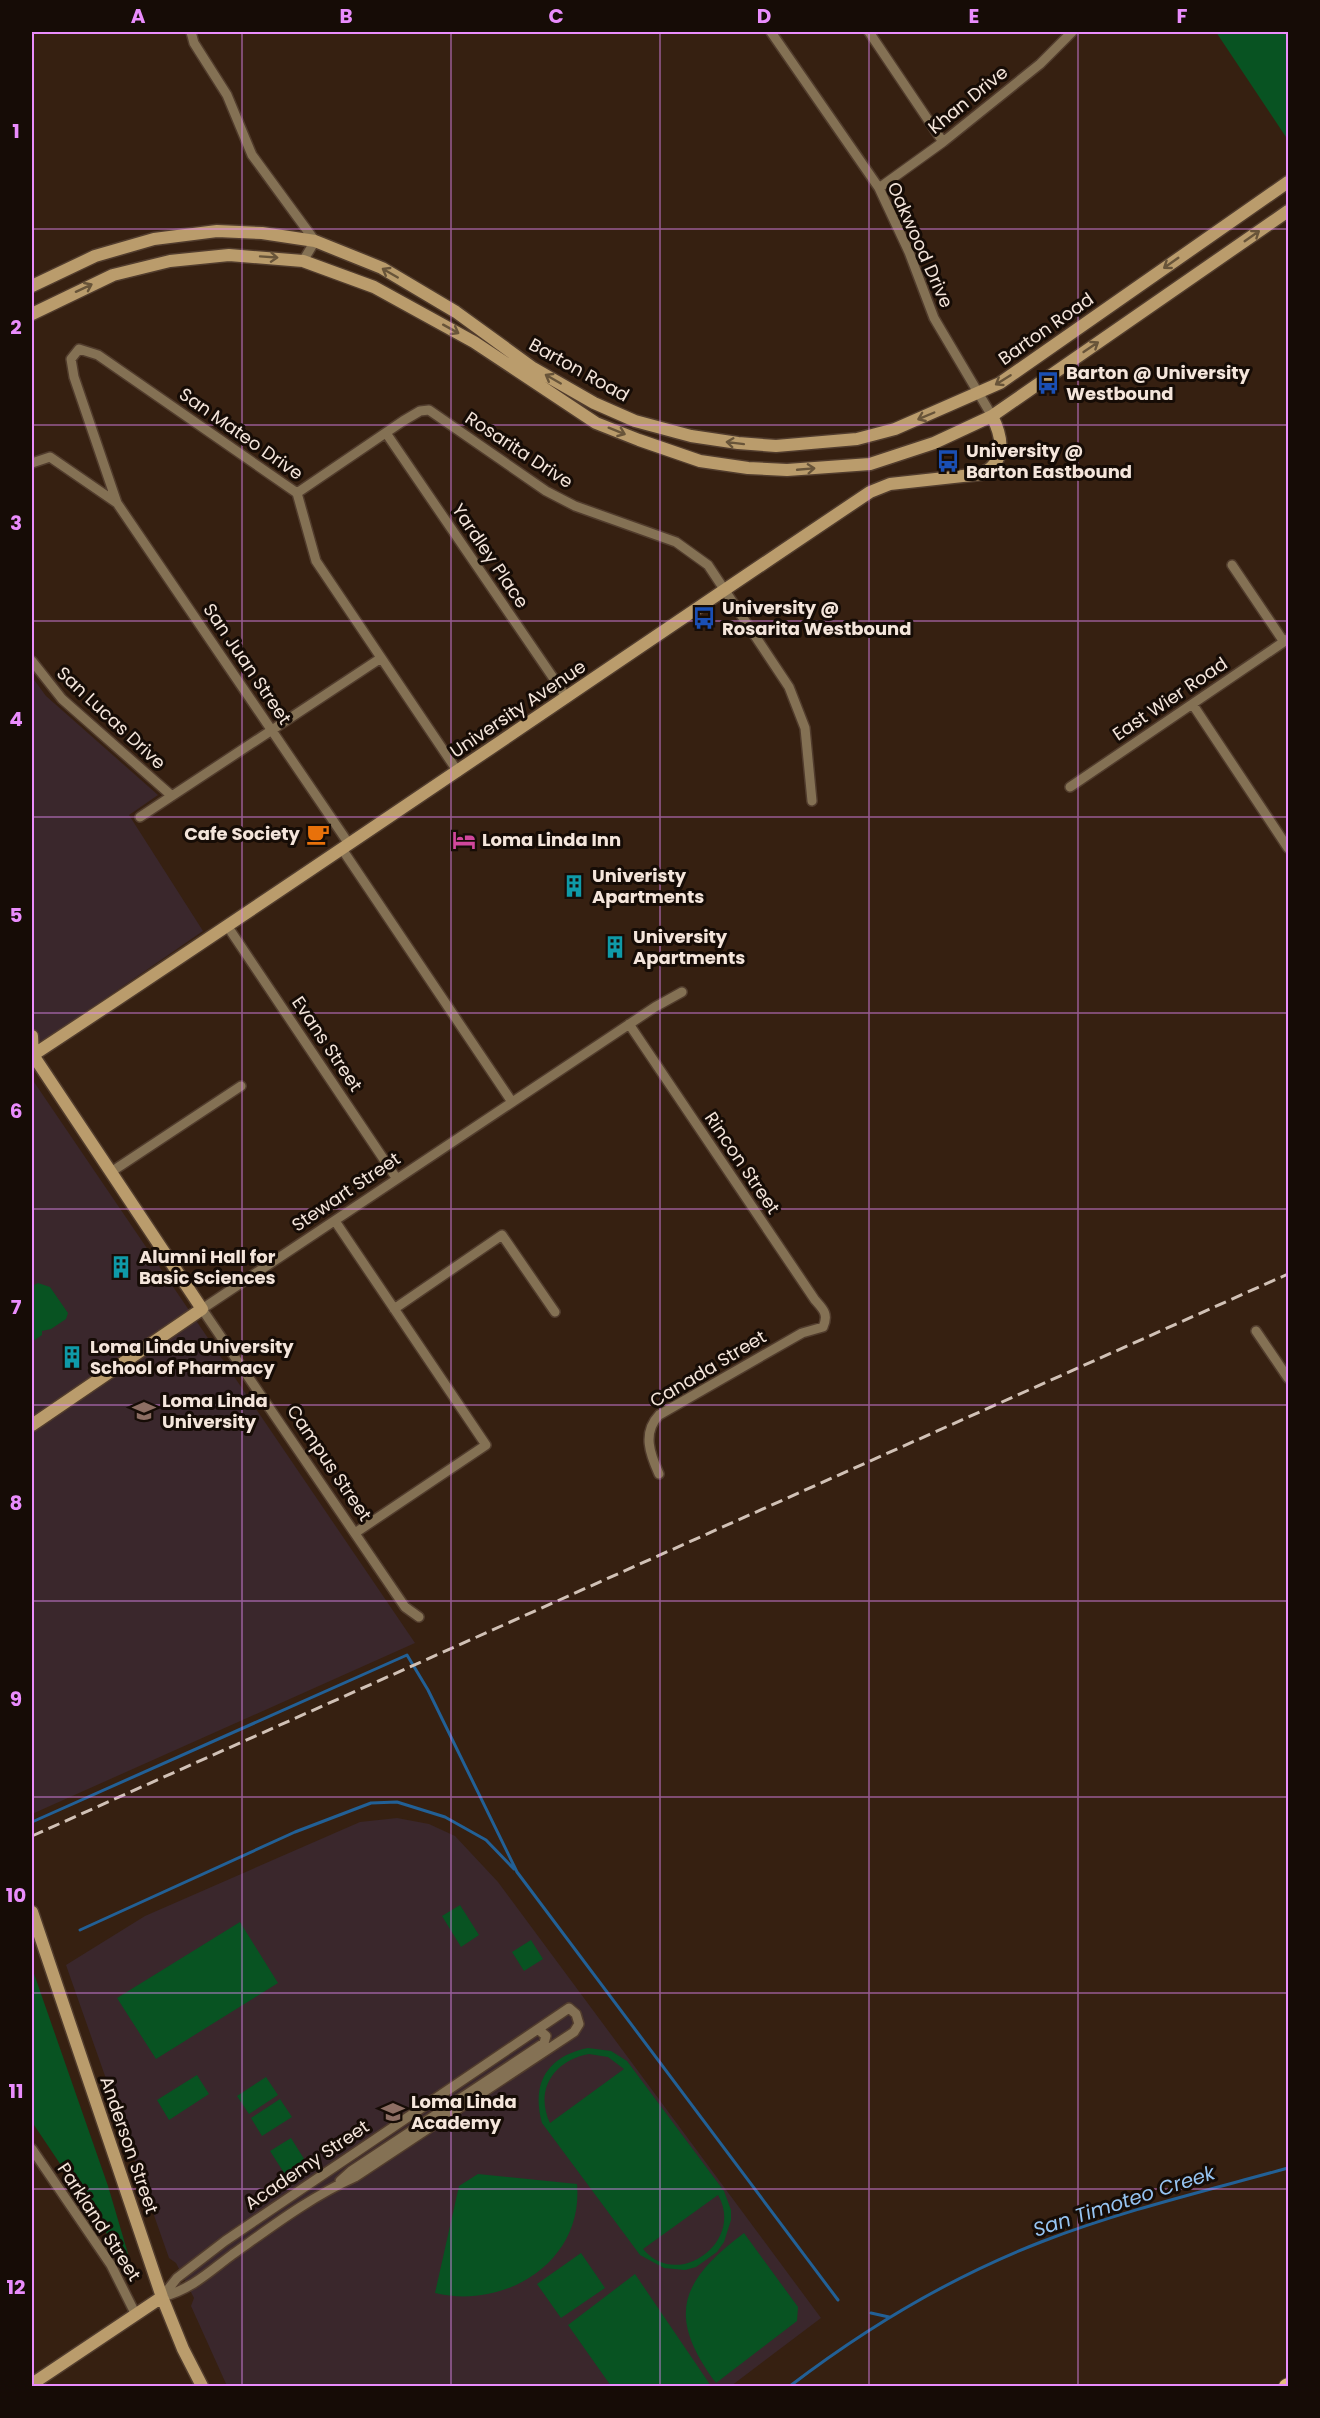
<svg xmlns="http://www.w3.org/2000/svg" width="1320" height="2418" font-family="Poppins,sans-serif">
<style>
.education{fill:#3a272c}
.green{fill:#085322;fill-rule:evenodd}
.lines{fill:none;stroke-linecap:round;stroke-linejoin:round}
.stream{stroke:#226096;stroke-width:3}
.street-casing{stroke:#513c2d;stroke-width:12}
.secondary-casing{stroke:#513c2d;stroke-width:15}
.primary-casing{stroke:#513c2d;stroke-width:16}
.street{stroke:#847154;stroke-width:9}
.secondary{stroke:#ba9c6c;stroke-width:12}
.primary{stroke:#e4bd7f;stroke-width:14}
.rail{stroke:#d1c1b6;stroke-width:3;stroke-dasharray:12 6;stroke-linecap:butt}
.oneway{stroke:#685439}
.grid{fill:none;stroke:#ea8dfd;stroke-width:1.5;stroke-opacity:0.55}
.labels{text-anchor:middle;stroke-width:6;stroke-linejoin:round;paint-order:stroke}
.street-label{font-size:18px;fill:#f4e5db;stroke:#160c06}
.poi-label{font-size:18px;font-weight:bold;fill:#f4e5db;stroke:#160c06;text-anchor:start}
.water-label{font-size:20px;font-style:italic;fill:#96c4f2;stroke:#160c06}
.neatline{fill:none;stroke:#ea8dfd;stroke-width:2}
.grid-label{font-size:20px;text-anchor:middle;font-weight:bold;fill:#ea8dfd}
</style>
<rect width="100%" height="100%" fill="#362011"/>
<path class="education" d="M 32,677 L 46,696 L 158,795 L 129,815 L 203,931 L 32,1049 Z
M 32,1079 L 415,1643 L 32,1814 Z
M 397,1818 L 429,1824 L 455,1836 L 498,1882 L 821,2318 L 731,2386 L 227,2386 L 191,2306 L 194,2298 L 176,2263 L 169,2258 L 66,1965 L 145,1916 L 360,1822 Z"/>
<path class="green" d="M 1216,32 L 1288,32 L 1288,140 Z
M 38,1283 L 50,1287 L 68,1313 L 66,1319 L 51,1329 L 42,1331 L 42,1335 L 32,1342 L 32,1286 Z
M 460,1905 L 479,1935 L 461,1947 L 442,1916 Z
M 240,1922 L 278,1983 L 156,2059 L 117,1998 Z
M 531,1940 L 543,1959 L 524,1971 L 512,1952 Z
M 32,1968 L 108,2186 L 134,2274 L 32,2122 Z
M 588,2048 L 611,2051 L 627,2061 L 724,2191 L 731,2210 L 731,2220 L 724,2242 L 717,2252 L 696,2267 L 685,2270 L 664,2268 L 640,2255 L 542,2123 C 531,2084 547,2056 588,2048 ZM 589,2054 L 608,2057 L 624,2069 L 550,2123 C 534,2089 555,2060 589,2054 ZM 718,2195 C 745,2241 678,2291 643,2249 Z
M 197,2075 L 209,2094 L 169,2120 L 157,2100 Z
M 266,2077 L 278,2095 L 249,2114 L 237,2096 Z
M 280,2099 L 292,2117 L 262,2136 L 251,2118 Z
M 291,2138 L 306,2162 L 286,2176 L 270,2151 Z
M 478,2174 L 577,2184 C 584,2262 505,2310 435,2293 L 459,2186 Z
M 744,2233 L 798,2307 L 797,2321 L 716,2383 C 666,2316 680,2281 744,2233 Z
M 581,2253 L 605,2288 L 561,2318 L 537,2284 Z
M 635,2274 L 711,2386 L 611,2386 L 568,2325 Z"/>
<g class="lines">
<path class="stream" d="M 32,1822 L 407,1655 L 428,1690 L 517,1872 L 838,2300
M 80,1930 L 295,1832 L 371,1803 L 397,1802 L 445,1817 L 486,1840 L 514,1869
M 871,2313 L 889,2317
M 790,2386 C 866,2328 951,2277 1041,2242 C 1121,2211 1205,2191 1288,2168"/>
<g class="street-casing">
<path id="street" d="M 191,32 L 194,43 L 227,95 L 252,155 L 315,241 L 303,261
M 771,32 L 879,188 L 909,252 L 934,318 L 992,416
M 869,32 L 943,142
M 879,188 L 943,142 L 1040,64 L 1072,32
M 386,433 L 567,698
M 32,463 L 50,457 L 117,503
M 297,493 L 403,421 L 420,411 L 429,410 L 546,491 L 575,506 L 676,542 L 708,565 L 789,687 L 805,728 L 812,801
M 1232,565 L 1284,642
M 32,661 L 62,699 L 172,796
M 1193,705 L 1288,848
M 1070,787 L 1288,639
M 140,817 L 381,658
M 349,844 L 117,503 L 74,377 L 71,359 L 79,349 L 98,355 L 297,493 L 316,561 L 458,772
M 342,849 L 512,1102
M 228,927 L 397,1179
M 629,1024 L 815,1300 C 823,1309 829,1314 823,1327 L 802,1333 L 659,1415 C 642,1433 650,1454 659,1474
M 111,1172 L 241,1086
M 335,1221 L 486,1445 L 355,1533
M 394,1309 L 502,1235 L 555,1312
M 1256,1331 L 1288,1378
M 419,1617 L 405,1607 L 202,1309 L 655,1007 L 682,992
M 569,2008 L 576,2014 L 579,2024 L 574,2032 L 355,2177 C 312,2196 271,2227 233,2254 C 209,2272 192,2289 162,2297 L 177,2278 L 225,2241 Z
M 32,2149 L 111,2265 L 136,2315
M 340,2181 L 351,2171 L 544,2043 L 546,2036 L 539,2030"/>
</g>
<g class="secondary-casing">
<path id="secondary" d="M 32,286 L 95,256 L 154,239 L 217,231 L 262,233 L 315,241 L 382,268 L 456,312 L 533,368 L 594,403 L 635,421 L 691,436 L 738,443 L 776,446 L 857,439 L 895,429 L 1000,383 L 1288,182
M 32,314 L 113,275 L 170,261 L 229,255 L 303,261 L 374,287 L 474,342 L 596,423 L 639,440 L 700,461 L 748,468 L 787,470 L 870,464 L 934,443 L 992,416 L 1288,211
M 32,1036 L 33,1055 L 202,1309 L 32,1425
M 33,1055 C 314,870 591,679 870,492 L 890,484 L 981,474 C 1007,462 1003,438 992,416
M 32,1912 L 162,2297 L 183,2349 L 202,2386
M 32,2384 L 162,2297"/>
</g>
<g class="primary-casing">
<path id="primary" d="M 1286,2386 L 1288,2385"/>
</g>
<use href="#street" class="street"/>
<use href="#secondary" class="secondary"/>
<use href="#primary" class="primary"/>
<path class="rail" d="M 32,1836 L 1288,1274"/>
</g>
<defs><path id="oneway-shaft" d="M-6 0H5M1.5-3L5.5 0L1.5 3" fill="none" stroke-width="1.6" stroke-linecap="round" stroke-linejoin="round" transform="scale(1.5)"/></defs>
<g class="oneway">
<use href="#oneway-shaft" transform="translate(1252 236) rotate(-35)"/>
<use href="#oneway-shaft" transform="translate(269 257) rotate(4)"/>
<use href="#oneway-shaft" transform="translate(1171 263) rotate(145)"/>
<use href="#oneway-shaft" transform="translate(390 273) rotate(-150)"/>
<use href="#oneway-shaft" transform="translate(84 288) rotate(-25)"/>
<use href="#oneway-shaft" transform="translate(451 329) rotate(29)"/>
<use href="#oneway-shaft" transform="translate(1091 347) rotate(-34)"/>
<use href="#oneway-shaft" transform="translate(553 379) rotate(-150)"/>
<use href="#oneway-shaft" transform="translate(1003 380) rotate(148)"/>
<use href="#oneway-shaft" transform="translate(926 416) rotate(157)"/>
<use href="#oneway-shaft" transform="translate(617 431) rotate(22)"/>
<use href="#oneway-shaft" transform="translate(735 443) rotate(-173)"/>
<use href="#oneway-shaft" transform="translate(806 469) rotate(-5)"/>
</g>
<path class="grid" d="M 242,32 L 242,2386M 451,32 L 451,2386M 660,32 L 660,2386M 869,32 L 869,2386M 1078,32 L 1078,2386M 32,229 L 1288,229M 32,425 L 1288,425M 32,621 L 1288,621M 32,817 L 1288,817M 32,1013 L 1288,1013M 32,1209 L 1288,1209M 32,1405 L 1288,1405M 32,1601 L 1288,1601M 32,1797 L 1288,1797M 32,1993 L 1288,1993M 32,2189 L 1288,2189"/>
<defs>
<g id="bus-bare" transform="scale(1.8)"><path d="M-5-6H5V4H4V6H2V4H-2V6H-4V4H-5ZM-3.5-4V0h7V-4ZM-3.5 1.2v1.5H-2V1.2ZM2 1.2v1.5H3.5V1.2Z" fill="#1a4fb4" stroke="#160c06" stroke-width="2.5" paint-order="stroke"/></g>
<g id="cafe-bare" transform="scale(1.8)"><path d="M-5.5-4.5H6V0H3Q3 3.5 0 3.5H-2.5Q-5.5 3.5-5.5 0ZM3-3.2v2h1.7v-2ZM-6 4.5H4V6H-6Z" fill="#e8710a" stroke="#160c06" stroke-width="2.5" paint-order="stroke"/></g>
<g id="hotel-bare" transform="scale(1.8)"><path d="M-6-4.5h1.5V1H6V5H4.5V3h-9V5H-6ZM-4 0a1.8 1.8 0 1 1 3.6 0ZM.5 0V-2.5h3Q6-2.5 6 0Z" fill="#d1479c" stroke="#160c06" stroke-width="2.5" paint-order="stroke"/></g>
<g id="building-bare" transform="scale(1.8)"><path d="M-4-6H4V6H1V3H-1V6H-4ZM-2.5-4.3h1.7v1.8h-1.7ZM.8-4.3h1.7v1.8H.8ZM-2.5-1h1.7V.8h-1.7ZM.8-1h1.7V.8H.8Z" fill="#0f9aa8" stroke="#160c06" stroke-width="2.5" paint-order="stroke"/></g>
<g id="university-bare" transform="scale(1.8)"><path d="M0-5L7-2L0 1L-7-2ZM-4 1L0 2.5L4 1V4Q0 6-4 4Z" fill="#8d6e63" stroke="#160c06" stroke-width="2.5" paint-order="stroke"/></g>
<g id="school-bare" transform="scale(1.8)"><path d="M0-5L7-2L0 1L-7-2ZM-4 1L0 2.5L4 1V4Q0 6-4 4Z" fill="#8d6e63" stroke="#160c06" stroke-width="2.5" paint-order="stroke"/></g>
</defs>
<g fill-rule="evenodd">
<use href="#bus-bare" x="1048" y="383"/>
<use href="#bus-bare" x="948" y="461"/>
<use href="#bus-bare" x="704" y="618"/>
<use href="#cafe-bare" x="318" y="834"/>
<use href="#hotel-bare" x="464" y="840"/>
<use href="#building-bare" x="574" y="886"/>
<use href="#building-bare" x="615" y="947"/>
<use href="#building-bare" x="121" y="1267"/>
<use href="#building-bare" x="72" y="1357"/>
<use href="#university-bare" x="144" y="1411"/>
<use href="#school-bare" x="393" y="2112"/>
</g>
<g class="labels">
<g class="street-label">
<text transform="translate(968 100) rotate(-39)" y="6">Khan Drive</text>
<text transform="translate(920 245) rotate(66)" y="6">Oakwood Drive</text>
<text transform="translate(1046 329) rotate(-35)" y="6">Barton Road</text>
<text transform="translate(579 370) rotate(29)" y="6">Barton Road</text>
<text transform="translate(241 434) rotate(35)" y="6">San Mateo Drive</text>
<text transform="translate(519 450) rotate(33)" y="6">Rosarita Drive</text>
<text transform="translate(490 556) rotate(56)" y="6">Yardley Place</text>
<text transform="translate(247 664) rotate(56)" y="6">San Juan Street</text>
<text transform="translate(1170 699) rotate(-34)" y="6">East Wier Road</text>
<text transform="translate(518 709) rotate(-34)" y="6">University Avenue</text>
<text transform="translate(111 718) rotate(43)" y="6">San Lucas Drive</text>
<text transform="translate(327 1044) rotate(56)" y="6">Evans Street</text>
<text transform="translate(742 1163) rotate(56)" y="6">Rincon Street</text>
<text transform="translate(346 1192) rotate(-34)" y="6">Stewart Street</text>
<text transform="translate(708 1369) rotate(-31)" y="6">Canada Street</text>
<text transform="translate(329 1463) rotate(56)" y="6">Campus Street</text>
<text transform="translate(129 2145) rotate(71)" y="6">Anderson Street</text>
<text transform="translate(307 2165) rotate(-34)" y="6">Academy Street</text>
<text transform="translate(99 2222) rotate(57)" y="6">Parkland Street</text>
</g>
<g class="poi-label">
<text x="1066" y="379">Barton @ University<tspan x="1066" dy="21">Westbound</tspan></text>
<text x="966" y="457">University @<tspan x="966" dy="21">Barton Eastbound</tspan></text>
<text x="722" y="614">University @<tspan x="722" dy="21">Rosarita Westbound</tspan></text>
<text x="300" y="840" text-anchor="end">Cafe Society</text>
<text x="482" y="846">Loma Linda Inn</text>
<text x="592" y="882">Univeristy<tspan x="592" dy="21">Apartments</tspan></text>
<text x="633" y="943">University<tspan x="633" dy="21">Apartments</tspan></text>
<text x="139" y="1263">Alumni Hall for<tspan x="139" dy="21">Basic Sciences</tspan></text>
<text x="90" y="1353">Loma Linda University<tspan x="90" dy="21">School of Pharmacy</tspan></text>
<text x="162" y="1407">Loma Linda<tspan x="162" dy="21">University</tspan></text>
<text x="411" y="2108">Loma Linda<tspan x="411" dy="21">Academy</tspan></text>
</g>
<g class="water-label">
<text transform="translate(1124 2201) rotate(-18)" y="7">San Timoteo Creek</text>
</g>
</g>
<rect width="1320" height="2418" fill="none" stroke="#160c06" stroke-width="66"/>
<rect x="33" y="33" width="1254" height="2352" class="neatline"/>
<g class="grid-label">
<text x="138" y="23">A</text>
<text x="346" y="23">B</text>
<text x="556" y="23">C</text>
<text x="764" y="23">D</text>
<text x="974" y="23">E</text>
<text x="1182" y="23">F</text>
<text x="16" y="138">1</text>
<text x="16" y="334">2</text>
<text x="16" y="530">3</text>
<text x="16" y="726">4</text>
<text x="16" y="922">5</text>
<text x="16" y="1118">6</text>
<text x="16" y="1314">7</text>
<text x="16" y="1510">8</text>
<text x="16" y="1706">9</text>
<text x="16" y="1902">10</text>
<text x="16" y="2098">11</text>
<text x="16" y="2294">12</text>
</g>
</svg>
